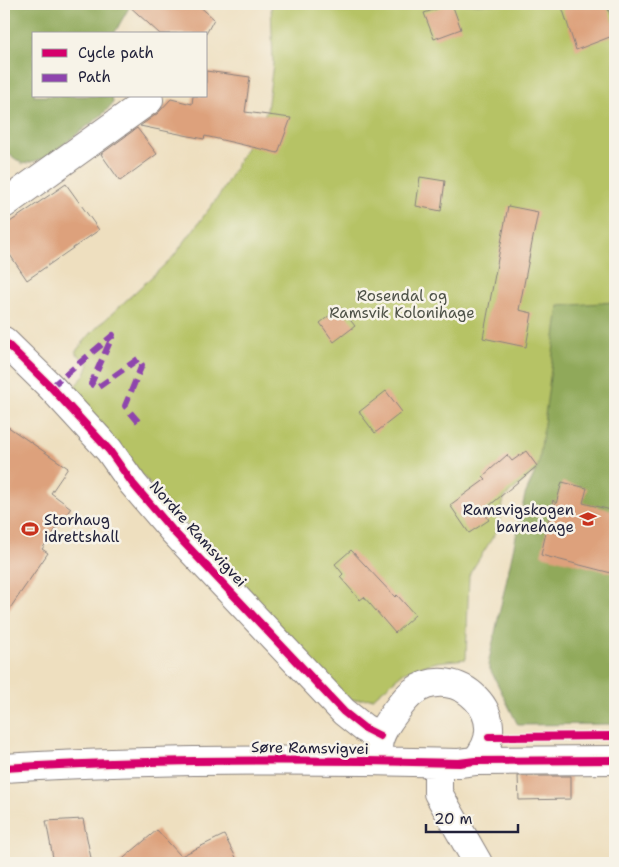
<svg xmlns="http://www.w3.org/2000/svg" width="619" height="867" font-family="'Shantell Sans',sans-serif">
<style>
.green{fill:#b6c365;stroke:#6c7250}
.forest{fill:#90a95a;stroke:#59664a}
.building{fill:#dda17c}
.lines{fill:none;stroke-linecap:round;stroke-linejoin:round}
.minor-casing{stroke:#88807d;stroke-width:30}
.minor{stroke:#fff;stroke-width:28}
.quiet{stroke:#8e44ad;stroke-width:6;stroke-dasharray:12 6;stroke-linecap:butt}
.cycleway-casing{stroke:#f7f3e8;stroke-width:11}
.cycleway{stroke:#d6006c;stroke-width:8}
.labels{text-anchor:middle;stroke-width:5;stroke-linejoin:round;paint-order:stroke}
.park-label{font-size:15px;fill:#4e5248;stroke:#f7f3e8}
.poi-label{font-size:15px;fill:#22223b;stroke:#f7f3e8;text-anchor:end}
.street-label{font-size:15px;fill:#22223b;stroke:#f7f3e8}
</style>
<rect width="100%" height="100%" fill="#f7f3e8"/>
<filter id="ink" filterUnits="userSpaceOnUse"><feTurbulence type="fractalNoise" baseFrequency=".02" numOctaves="2"/><feDisplacementMap in="SourceGraphic" scale="10" xChannelSelector="R" yChannelSelector="G"/><feConvolveMatrix kernelMatrix="1 2 1 2 8 2 1 2 1" color-interpolation-filters="sRGB"/></filter>
<filter id="wash" filterUnits="userSpaceOnUse"><feTurbulence type="fractalNoise" baseFrequency=".0096" numOctaves="4" result="noise"/><feDisplacementMap in="SourceGraphic" scale="20" xChannelSelector="R" yChannelSelector="G"/><feGaussianBlur stdDeviation="1.12" result="paint"/><feColorMatrix in="noise" values="0 0 0 0 0 0 0 0 0 0 0 0 0 0 0 0 0 1.4 0 .05"/><feComposite in="paint" operator="in"/></filter>
<g filter="url(#wash)">
<rect width="100%" height="100%" fill="#eedfbf"/>
<path class="green" d="M 271,4 L 615,4 L 615,414 L 576,435 L 504,498 L 498,529 L 469,575 L 466,659 L 437,662 L 404,672 L 373,698 L 350,700 L 315,666 L 82,409 L 72,389 L 85,375 L 89,364 L 75,352 L 93,331 L 173,257 L 221,193 L 267,110 L 273,63 Z"/>
<path class="forest" d="M 4,4 L 131,4 L 114,34 L 34,34 L 34,96 L 112,96 L 113,103 L 103,114 L 46,158 L 23,164 L 4,151 Z
M 615,302 L 615,724 L 518,725 L 488,665 L 525,495 L 539,463 L 559,306 Z"/>
<g id="blocks">
<path class="building" d="M 127,4 L 197,4 L 214,19 L 206,34 L 160,34 Z
M 452,4 L 461,29 L 434,39 L 424,13 Z
M 561,4 L 606,4 L 615,27 L 615,35 L 576,50 Z
M 206,71 L 250,77 L 245,112 L 291,118 L 278,153 L 205,136 L 204,139 L 140,126 L 158,113 L 171,99 L 192,104 L 193,96 L 206,96 Z
M 137,128 L 157,154 L 120,181 L 101,154 Z
M 420,177 L 445,181 L 441,211 L 416,206 Z
M 66,184 L 99,230 L 27,280 L 4,246 L 4,226 Z
M 508,206 L 538,212 L 519,310 L 532,313 L 526,347 L 483,338 Z
M 340,307 L 355,326 L 334,342 L 320,323 Z
M 386,391 L 402,412 L 375,433 L 359,412 Z
M 4,424 L 68,468 L 51,493 L 71,508 L 42,549 L 48,553 L 4,617 Z
M 526,451 L 537,466 L 483,511 L 489,520 L 469,533 L 450,505 L 486,479 L 483,476 L 507,455 L 512,461 Z
M 562,482 L 587,488 L 583,503 L 615,511 L 615,574 L 541,555 L 553,500 L 556,504 Z
M 351,550 L 395,597 L 397,595 L 415,615 L 395,633 L 364,597 L 360,600 L 340,577 L 343,574 L 335,564 Z
M 518,776 L 571,776 L 571,799 L 519,800 Z
M 83,819 L 92,863 L 54,863 L 46,821 Z
M 157,830 L 181,856 L 224,835 L 239,863 L 118,863 Z"/>
</g>
</g>
<g filter="url(#ink)">
<use href="#blocks" fill-opacity="0" stroke="#88807d" stroke-width="1"/>
<g class="lines">
<g class="minor-casing">
<path id="minor" d="M 4,204 L 149,100
M 4,341 L 51,387 L 109,450 L 133,484 L 174,532 L 344,712 L 364,728 L 380,736
M 379,754 C 375,740 385,726 393,715 C 399,707 405,698 413,692 C 456,660 517,718 475,761
M 438,763 L 438,793 L 478,863
M 4,768 C 155,759 307,759 459,763 L 475,761 L 615,760"/>
</g>
<use href="#minor" class="minor"/>
<path class="quiet" d="M 51,387 L 113,335 L 91,384 L 97,388 L 138,359 L 142,365 L 125,406 L 142,426"/>
<g class="cycleway-casing">
<path id="cycleway" d="M 4,341 L 51,387 L 109,450 L 133,484 L 174,532 L 344,712 L 364,728 L 380,736
M 489,737 L 615,736
M 4,768 C 155,759 307,759 459,763 L 475,761 L 615,760"/>
</g>
<use href="#cycleway" class="cycleway"/>
</g>
</g>
<defs>
<g id="school-bare" transform="scale(1.35)"><path d="M0-5L7-2L0 1L-7-2ZM-4 1L0 2.5L4 1V4Q0 6-4 4Z" fill="#c8321e" stroke="#f7f3e8" stroke-width="2.5" paint-order="stroke"/></g>
<g id="stadium-bare" transform="scale(1.35)"><path d="M0-5a6.5 5 0 1 0 0 10a6.5 5 0 1 0 0-10ZM-3.5-1.8h7v3.6h-7Z" fill="#c8321e" stroke="#f7f3e8" stroke-width="2.5" paint-order="stroke"/></g>
</defs>
<g fill-rule="evenodd">
<use href="#school-bare" x="588" y="519"/>
<use href="#stadium-bare" x="30" y="529"/>
</g>
<g class="labels">
<g class="park-label">
<text x="402" y="301">Rosendal og<tspan x="402" dy="17">Ramsvik Kolonihage</tspan></text>
</g>
<g class="poi-label">
<text x="574" y="515">Ramsvigskogen<tspan x="574" dy="17">barnehage</tspan></text>
<text x="44" y="525" text-anchor="start">Storhaug<tspan x="44" dy="17">idrettshall</tspan></text>
</g>
<g class="street-label">
<text transform="translate(198 534) rotate(48)" y="5">Nordre Ramsvigvei</text>
<text transform="translate(310 748) rotate(1)" y="5">Søre Ramsvigvei</text>
</g>
</g>
<rect width="619" height="867" fill="none" stroke="#f7f3e8" stroke-width="20"/>
<rect x="32" y="32" width="175" height="65" fill="#f7f3e8" stroke="#a29fa3"/>
<rect x="42" y="49" width="25" height="8" fill="#d6006c" stroke="#a29fa3"/>
<text x="78" y="58" font-size="15" fill="#22223b">Cycle path</text>
<rect x="42" y="74" width="25" height="8" fill="#8e44ad" stroke="#a29fa3"/>
<text x="78" y="82" font-size="15" fill="#22223b">Path</text>
<path d="M426 824v8h92v-8" fill="none" stroke="#22223b" stroke-width="2.5"/>
<text x="434" y="824" font-size="15" fill="#22223b" stroke="#f7f3e8" stroke-width="4" paint-order="stroke">20 m</text>
</svg>
